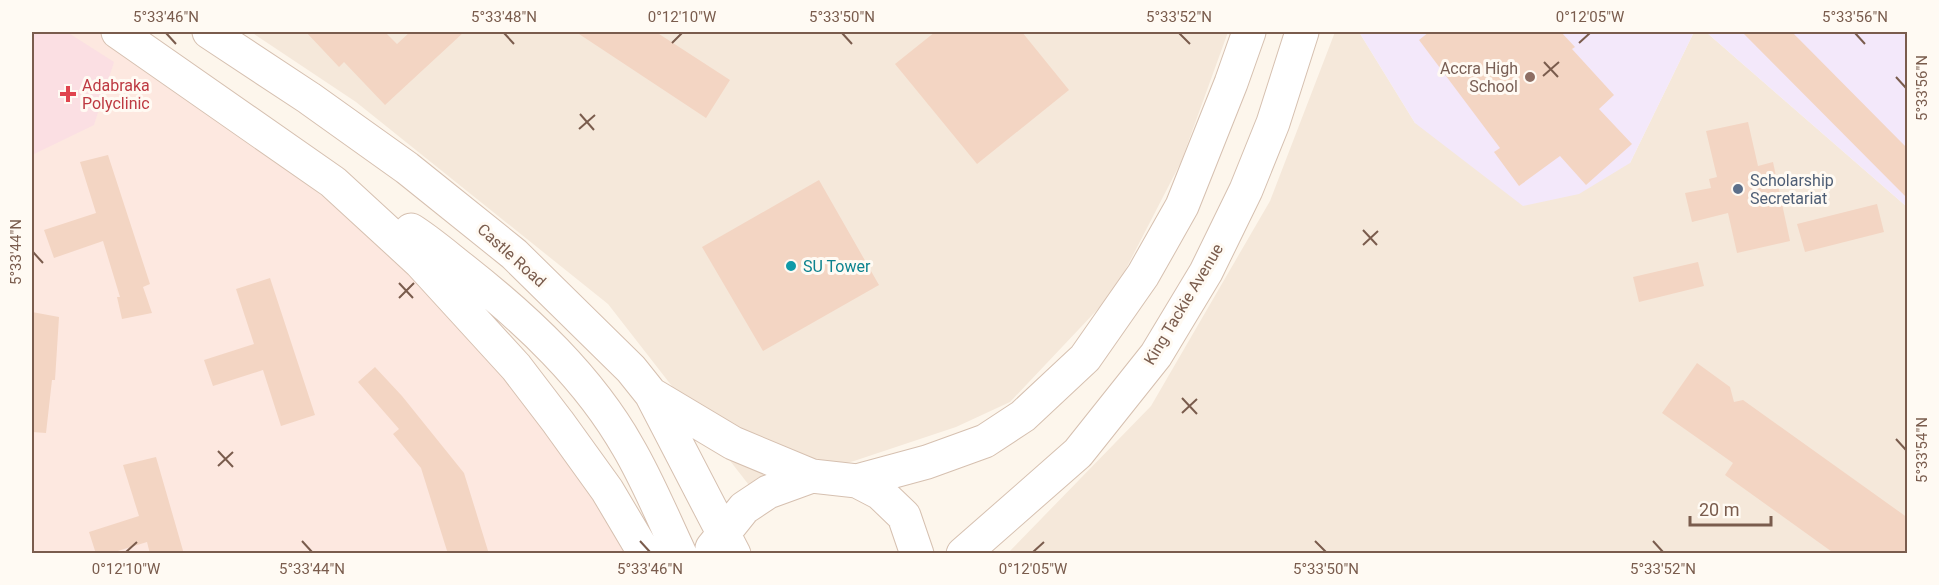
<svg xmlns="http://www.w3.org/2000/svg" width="1939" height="585" font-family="Roboto,sans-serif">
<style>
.residential{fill:#f5e8da}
.commercial{fill:#fde8e0}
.education{fill:#f3e8fa}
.medical{fill:#fbdfe3}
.building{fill:#f3d5c3}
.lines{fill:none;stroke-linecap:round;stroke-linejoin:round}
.secondary-casing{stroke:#d6c0b0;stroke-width:35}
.secondary{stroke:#fff;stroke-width:33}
.ticks{fill:none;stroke:#7a5c4d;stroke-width:2}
.education-dot{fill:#8d6e63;stroke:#fffaf3;stroke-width:2}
.health-dot{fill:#e0444e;stroke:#fffaf3;stroke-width:2}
.service-dot{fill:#5c6f8a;stroke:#fffaf3;stroke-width:2}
.culture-dot{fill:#0f9aa8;stroke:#fffaf3;stroke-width:2}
.labels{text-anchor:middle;stroke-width:6;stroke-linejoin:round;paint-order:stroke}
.education-label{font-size:16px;fill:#785e54;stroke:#fffaf3;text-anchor:end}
.health-label{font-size:16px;fill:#be3a42;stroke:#fffaf3;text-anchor:start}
.service-label{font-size:16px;fill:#4e5e75;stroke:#fffaf3;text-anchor:start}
.street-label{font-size:16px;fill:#7a5c4d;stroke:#fffaf3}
.culture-label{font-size:16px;fill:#0d838f;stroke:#fffaf3;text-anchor:start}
.neatline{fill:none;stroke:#7a5c4d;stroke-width:2}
.ticks-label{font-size:15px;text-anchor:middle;fill:#7a5c4d}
</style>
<rect width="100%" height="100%" fill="#fdf6ec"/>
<path class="residential" d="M 251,32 L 1228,32 L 1181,162 L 1114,292 L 1010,402 L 956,427 L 854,461 L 752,489 L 608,304 L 356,102 Z
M 1335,32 L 1359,32 L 1415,123 L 1630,163 L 1694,32 L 1706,32 L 1907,207 L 1907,553 L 1007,554 L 1151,406 L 1270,201 Z"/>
<path class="commercial" d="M 32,32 L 97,32 L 245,132 L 405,265 L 518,377 L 636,553 L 32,553 Z"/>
<path class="education" d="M 1359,32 L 1694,32 L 1630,163 L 1579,194 L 1523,206 L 1415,123 Z
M 1706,32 L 1907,32 L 1907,207 Z"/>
<path class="medical" d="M 32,32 L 67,32 L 114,62 L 94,125 L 32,155 Z"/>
<path class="building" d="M 306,32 L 385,32 L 397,44 L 410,32 L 464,32 L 385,105 L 344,62 L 339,67 Z
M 576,32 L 656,32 L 730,80 L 706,118 Z
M 935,32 L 1022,32 L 1069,90 L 977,164 L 895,64 Z
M 1429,32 L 1561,32 L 1575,47 L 1572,49 L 1614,95 L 1599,109 L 1632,144 L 1586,185 L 1560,156 L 1519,186 L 1494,152 L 1500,148 L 1419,40 Z
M 1742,32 L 1792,32 L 1908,149 L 1908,199 Z
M 1748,122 L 1758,166 L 1773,162 L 1790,241 L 1737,253 L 1728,213 L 1692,222 L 1685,193 L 1711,188 L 1709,179 L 1717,177 L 1706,131 Z
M 108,155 L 150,284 L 143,287 L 152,313 L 122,319 L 117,297 L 120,297 L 103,241 L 54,258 L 44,230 L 96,213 L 80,162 Z
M 819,180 L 879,285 L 763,351 L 702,247 Z
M 1877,204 L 1884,232 L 1805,252 L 1797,224 Z
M 1698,262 L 1704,286 L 1639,302 L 1633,277 Z
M 270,278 L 315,415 L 281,426 L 263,370 L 213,386 L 204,360 L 254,344 L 236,289 Z
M 32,312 L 59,317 L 55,380 L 52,380 L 46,433 L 32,432 Z
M 1697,363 L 1730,387 L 1734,402 L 1743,400 L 1908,518 L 1908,554 L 1835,554 L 1725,475 L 1733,463 L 1662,413 Z
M 375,367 L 402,396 L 464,473 L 489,554 L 448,554 L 421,468 L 393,434 L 399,429 L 358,382 Z
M 156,457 L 184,554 L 150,554 L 147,542 L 108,554 L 96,554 L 89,532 L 139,516 L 123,465 Z"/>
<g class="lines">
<g class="secondary-casing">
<path id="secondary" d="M 118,32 L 333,182 L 420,262 L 516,367 L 558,422 L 607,490 L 645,554
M 209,32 L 309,98 L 407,168 L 514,254 L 631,369 L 651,394 L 734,554
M 411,230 C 430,242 447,257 465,271 C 527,320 589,378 628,447 C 648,481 663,518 680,554
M 651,394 L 733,443 L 812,476
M 857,481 L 927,462 L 985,441 L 1023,416 L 1085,358 L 1143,275 L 1182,206 L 1231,83 L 1249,32
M 712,548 L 744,508 L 768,492 L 812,476 L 857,481 L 880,493 L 904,516 L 917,554
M 963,554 L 1078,453 L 1156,355 L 1206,272 L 1246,190 L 1273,123 L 1302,32"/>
</g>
<use href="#secondary" class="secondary"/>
</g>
<path class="ticks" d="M 166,33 L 176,44M 504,33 L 514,44M 842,33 L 852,44M 1179,33 L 1190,44M 1855,33 L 1865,44M 672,43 L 682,33M 1579,43 L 1590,33M 1544,62 L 1558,77M 1543,76 L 1559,62M 1896,77 L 1906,88M 580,114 L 594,130M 579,129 L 595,115M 1363,230 L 1377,245M 1363,245 L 1378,231M 33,252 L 43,263M 399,283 L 413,298M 399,298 L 414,283M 1182,398 L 1197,414M 1182,413 L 1197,399M 1896,439 L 1906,450M 218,451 L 233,467M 218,466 L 233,452M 302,541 L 312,552M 640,541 L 650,552M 1315,541 L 1326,552M 1653,541 L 1663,552M 126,552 L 137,542M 1033,552 L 1044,542"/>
<circle class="education-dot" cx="1530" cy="77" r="6"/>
<path class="health-dot" d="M65 85h6v6h6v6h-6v6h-6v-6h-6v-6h6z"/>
<circle class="service-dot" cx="1738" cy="189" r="6"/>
<circle class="culture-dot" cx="791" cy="266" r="6"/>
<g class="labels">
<g class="education-label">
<text x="1518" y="74">Accra High<tspan x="1518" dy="18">School</tspan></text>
</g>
<g class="health-label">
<text x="82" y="91">Adabraka<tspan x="82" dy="18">Polyclinic</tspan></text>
</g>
<g class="service-label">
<text x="1750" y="186">Scholarship<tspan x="1750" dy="18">Secretariat</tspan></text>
</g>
<g class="street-label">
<text transform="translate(512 255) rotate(42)" y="6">Castle Road</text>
<text transform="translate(1183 304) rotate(-59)" y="6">King Tackie Avenue</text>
</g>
<g class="culture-label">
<text x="803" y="272">SU Tower</text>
</g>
</g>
<rect width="1939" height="585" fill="none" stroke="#fffaf3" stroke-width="66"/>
<path d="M1690 516v9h81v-9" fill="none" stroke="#7a5c4d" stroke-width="3"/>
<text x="1699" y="516" font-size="18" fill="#7a5c4d" stroke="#fffaf3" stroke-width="4.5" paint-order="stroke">20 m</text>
<rect x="33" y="33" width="1873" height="519" class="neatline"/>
<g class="ticks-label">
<text x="166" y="22">5°33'46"N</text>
<text x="504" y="22">5°33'48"N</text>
<text x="682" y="22">0°12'10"W</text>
<text x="842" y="22">5°33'50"N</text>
<text x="1179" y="22">5°33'52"N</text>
<text x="1590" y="22">0°12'05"W</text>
<text x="1855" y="22">5°33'56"N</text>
<text transform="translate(1922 88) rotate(-90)" y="5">5°33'56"N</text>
<text transform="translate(16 252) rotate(-90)" y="5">5°33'44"N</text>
<text transform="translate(1922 450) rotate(-90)" y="5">5°33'54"N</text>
<text x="126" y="574">0°12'10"W</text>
<text x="312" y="574">5°33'44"N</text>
<text x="650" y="574">5°33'46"N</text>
<text x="1033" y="574">0°12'05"W</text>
<text x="1326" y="574">5°33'50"N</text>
<text x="1663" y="574">5°33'52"N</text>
</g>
</svg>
